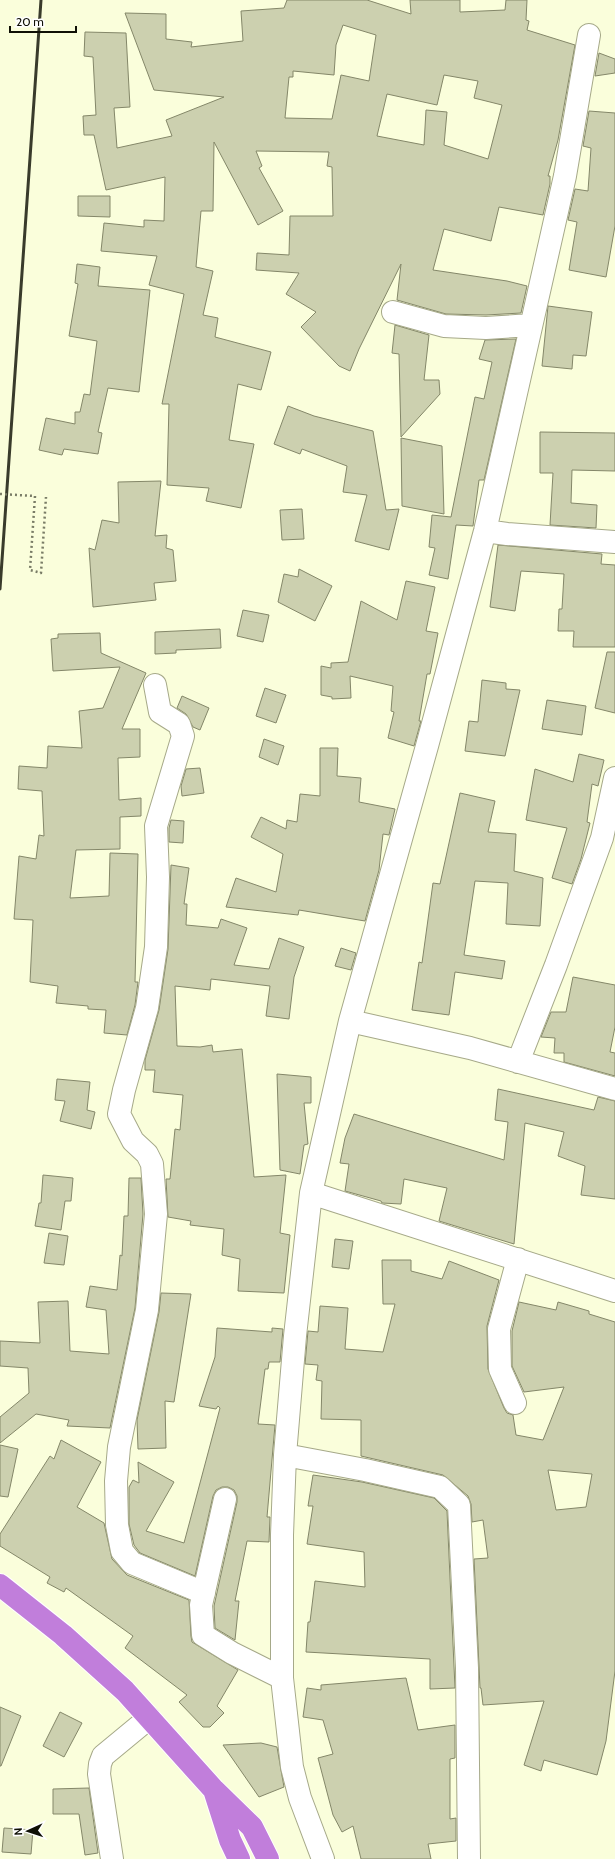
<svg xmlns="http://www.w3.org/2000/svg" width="615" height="1859" font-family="Cabin,sans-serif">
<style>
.building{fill:#ccd0af;stroke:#848769;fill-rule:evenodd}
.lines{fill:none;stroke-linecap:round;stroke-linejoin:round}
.street-casing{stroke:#a6a989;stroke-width:24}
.highway-casing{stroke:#fff;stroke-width:24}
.path{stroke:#797c66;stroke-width:2.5;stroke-dasharray:2 3;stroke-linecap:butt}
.street{stroke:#fff;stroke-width:22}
.highway{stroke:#c17edb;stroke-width:22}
.rail{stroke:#393b2b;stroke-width:3}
.path-bridge{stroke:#797c66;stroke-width:2.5;stroke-dasharray:2 3;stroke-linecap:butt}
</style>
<rect width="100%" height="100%" fill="#fafedb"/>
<path class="building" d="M 287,0 L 367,0 L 411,14 L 410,0 L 460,0 L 460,12 L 505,10 L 506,0 L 527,0 L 526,20 L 529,21 L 527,30 L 575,45 L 558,140 L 548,176 L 550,176 L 550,184 L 543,215 L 499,207 L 491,241 L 444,229 L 433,270 L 507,281 L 527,286 L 521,313 L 486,315 L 446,314 L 397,300 L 401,264 L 359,349 L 350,371 L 339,366 L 301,327 L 316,312 L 286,294 L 299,273 L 256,270 L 257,253 L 289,255 L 290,216 L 333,216 L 332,167 L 327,166 L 329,152 L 256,151 L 262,166 L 259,168 L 283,211 L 258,225 L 214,142 L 213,211 L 201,211 L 196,267 L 213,271 L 203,315 L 218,318 L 215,337 L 271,352 L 261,390 L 238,384 L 229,440 L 254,444 L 241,508 L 206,501 L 209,488 L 167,485 L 169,404 L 162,404 L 184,294 L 149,285 L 157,256 L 101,251 L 104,223 L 144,227 L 144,220 L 164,221 L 165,177 L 106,190 L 94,135 L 84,135 L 83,116 L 96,115 L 93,57 L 84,56 L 85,32 L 126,33 L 130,107 L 114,108 L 117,148 L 172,136 L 166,120 L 224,97 L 154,90 L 125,13 L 166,14 L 166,39 L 192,42 L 191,47 L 243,41 L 241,11 L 284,8 ZM 343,25 L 376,35 L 369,81 L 341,75 L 332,119 L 285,118 L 289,77 L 293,77 L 293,71 L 334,75 L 336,45 ZM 444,75 L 478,81 L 474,98 L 502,105 L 488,159 L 444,145 L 447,112 L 426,110 L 424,145 L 377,136 L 387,94 L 437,105 Z
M 599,53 L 615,59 L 615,73 L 595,76 Z
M 589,111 L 615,113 L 615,226 L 606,277 L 569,270 L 577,222 L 568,220 L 575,189 L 588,191 L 591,148 L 583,146 Z
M 78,196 L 110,196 L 110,217 L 78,216 Z
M 77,264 L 100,267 L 98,286 L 150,290 L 139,392 L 108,388 L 98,432 L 102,433 L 98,454 L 64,449 L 62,455 L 39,450 L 46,418 L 75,424 L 75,412 L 80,412 L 84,394 L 90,395 L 97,341 L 69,336 L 78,284 L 75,283 Z
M 548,306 L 592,312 L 586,356 L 573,355 L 572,369 L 542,366 Z
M 395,325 L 429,335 L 424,380 L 439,380 L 440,394 L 401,437 L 399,354 L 392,353 Z
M 516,339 L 484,480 L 479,480 L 473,526 L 456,525 L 448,579 L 429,575 L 435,548 L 429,547 L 432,515 L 451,517 L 475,397 L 484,399 L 492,362 L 479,359 L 485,340 Z
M 288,406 L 314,416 L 373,431 L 386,510 L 399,509 L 389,550 L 355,541 L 367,495 L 343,492 L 347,466 L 302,449 L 300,454 L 274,444 Z
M 540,432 L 615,433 L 615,471 L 572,470 L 571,503 L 597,505 L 596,528 L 550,525 L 553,473 L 540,473 Z
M 401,438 L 442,446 L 444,514 L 402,506 Z
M 161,481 L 155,536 L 167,535 L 166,548 L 173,550 L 176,581 L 154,583 L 156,600 L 93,607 L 89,548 L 95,550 L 102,520 L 119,523 L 118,482 Z
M 302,509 L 304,539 L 282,540 L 280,510 Z
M 498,545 L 602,554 L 601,564 L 615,565 L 615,647 L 573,647 L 574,631 L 558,631 L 559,609 L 562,609 L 564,574 L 521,571 L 515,611 L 490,607 Z
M 299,569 L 332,586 L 315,621 L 278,602 L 284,574 L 298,577 Z
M 406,581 L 435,587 L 426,631 L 438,633 L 430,674 L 427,674 L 419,721 L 421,721 L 414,746 L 388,738 L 394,712 L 391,711 L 393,686 L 350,676 L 351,698 L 332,699 L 332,697 L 321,695 L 321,666 L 331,668 L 331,663 L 348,662 L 361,601 L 397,620 Z
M 243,610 L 269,615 L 263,642 L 237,636 Z
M 220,629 L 221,648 L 176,650 L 176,653 L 155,654 L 155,632 Z
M 100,633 L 101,653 L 146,673 L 122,729 L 140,729 L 140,757 L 118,758 L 119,800 L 141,798 L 141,816 L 120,817 L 120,849 L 76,850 L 70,898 L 109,896 L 110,853 L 138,854 L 135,982 L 138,982 L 135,1005 L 127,1035 L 104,1033 L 106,1010 L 88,1009 L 88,1006 L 56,1003 L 58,986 L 30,982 L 33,920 L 14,919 L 19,856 L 36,859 L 39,835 L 44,836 L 42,791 L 18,789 L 19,766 L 47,768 L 48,746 L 82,748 L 79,711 L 103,708 L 120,667 L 53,671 L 51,639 L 58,638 L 58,634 Z
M 607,652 L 615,652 L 615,713 L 595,708 Z
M 482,680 L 506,683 L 506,689 L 520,690 L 505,756 L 465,751 L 469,721 L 478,722 Z
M 265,688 L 286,695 L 276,723 L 256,716 Z
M 182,696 L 209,708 L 200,730 L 193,727 L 186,714 L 177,708 Z
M 547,700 L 586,706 L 582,735 L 542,729 Z
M 264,739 L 284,746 L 278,765 L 259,757 Z
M 320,748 L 338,748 L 337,776 L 361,778 L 359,802 L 395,809 L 389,835 L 383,834 L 379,870 L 365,921 L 299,910 L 298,915 L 226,907 L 236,878 L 276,892 L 283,854 L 251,837 L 261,817 L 286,829 L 287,820 L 297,822 L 300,794 L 320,796 Z
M 579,754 L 604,760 L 598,786 L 592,784 L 587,822 L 590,823 L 581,859 L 572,884 L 552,878 L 567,828 L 526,820 L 535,769 L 573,782 Z
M 200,768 L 204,793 L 182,796 L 181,786 L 186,769 Z
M 460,793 L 495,801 L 488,832 L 516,834 L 514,871 L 543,878 L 540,926 L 506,924 L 508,883 L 475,881 L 464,955 L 505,961 L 502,979 L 455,972 L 449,1015 L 412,1010 L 419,962 L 422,963 L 433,883 L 440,884 Z
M 171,820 L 184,821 L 183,843 L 169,842 L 169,828 Z
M 171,865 L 189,868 L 184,904 L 187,904 L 186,925 L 218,928 L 221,919 L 247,928 L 234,965 L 269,969 L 279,938 L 304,947 L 294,977 L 289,1019 L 266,1016 L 270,986 L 211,979 L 210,990 L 175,986 L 177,1046 L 200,1047 L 212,1045 L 213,1052 L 242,1049 L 254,1177 L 286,1175 L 280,1233 L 290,1235 L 284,1293 L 238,1291 L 240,1259 L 222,1255 L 224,1229 L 190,1225 L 191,1221 L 168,1217 L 166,1179 L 170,1179 L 175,1129 L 180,1130 L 183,1095 L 153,1092 L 155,1070 L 145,1070 L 145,1060 L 159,1010 L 168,949 Z
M 341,948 L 356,953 L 351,970 L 335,966 Z
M 573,977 L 615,985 L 615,1027 L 610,1052 L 615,1053 L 615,1076 L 564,1062 L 564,1053 L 554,1053 L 555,1038 L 541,1037 L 551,1012 L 566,1012 Z
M 277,1074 L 311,1077 L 311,1103 L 304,1103 L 308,1144 L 304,1145 L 300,1174 L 280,1170 Z
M 57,1079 L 90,1082 L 87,1110 L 95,1112 L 91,1129 L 60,1121 L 65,1101 L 55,1100 Z
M 498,1089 L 594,1110 L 598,1097 L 615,1101 L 615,1199 L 581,1195 L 585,1166 L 558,1156 L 564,1132 L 525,1123 L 514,1244 L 439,1221 L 447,1188 L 404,1179 L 401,1204 L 382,1203 L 381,1201 L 345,1191 L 349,1164 L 340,1163 L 345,1138 L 354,1114 L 504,1160 L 508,1122 L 495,1120 Z
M 43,1175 L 73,1178 L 71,1201 L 65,1201 L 61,1230 L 35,1226 L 39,1203 L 41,1203 Z
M 129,1178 L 141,1178 L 143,1214 L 135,1308 L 110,1428 L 67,1426 L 69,1420 L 36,1414 L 0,1443 L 0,1417 L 29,1393 L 28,1368 L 0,1366 L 0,1341 L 40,1343 L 38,1302 L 68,1301 L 70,1351 L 109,1354 L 106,1310 L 86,1307 L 90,1286 L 117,1290 L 120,1255 L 122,1256 L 124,1216 L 128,1216 Z
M 49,1233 L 68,1236 L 64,1265 L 44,1263 Z
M 335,1239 L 353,1241 L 349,1269 L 332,1267 Z
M 382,1260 L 411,1260 L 411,1271 L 442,1279 L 449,1261 L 499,1280 L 487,1326 L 488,1369 L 504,1408 L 507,1413 L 513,1415 L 516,1435 L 543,1440 L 564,1387 L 524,1392 L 512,1366 L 512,1331 L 519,1302 L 556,1310 L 558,1302 L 589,1311 L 589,1314 L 615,1322 L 615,1671 L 606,1741 L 597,1775 L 544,1760 L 541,1771 L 524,1765 L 544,1701 L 483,1705 L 481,1688 L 480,1688 L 474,1559 L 488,1558 L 483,1520 L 472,1522 L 471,1504 L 468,1496 L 443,1475 L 361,1456 L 361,1420 L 321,1419 L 322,1381 L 316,1380 L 318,1365 L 305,1364 L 308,1331 L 318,1332 L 320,1306 L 348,1308 L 345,1349 L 383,1352 L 395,1304 L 383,1304 ZM 548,1470 L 592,1474 L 586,1507 L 556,1510 Z
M 161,1293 L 191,1294 L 174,1402 L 165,1401 L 166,1448 L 138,1449 L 137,1420 L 159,1312 Z
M 217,1328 L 272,1332 L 272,1328 L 283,1329 L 280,1362 L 269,1362 L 268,1369 L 265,1369 L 258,1424 L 275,1425 L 267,1517 L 270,1517 L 269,1542 L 247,1541 L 235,1601 L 239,1601 L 235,1640 L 215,1628 L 214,1606 L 237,1502 L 237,1496 L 234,1490 L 228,1487 L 222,1487 L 216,1490 L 213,1496 L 195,1576 L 140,1553 L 134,1545 L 129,1524 L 129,1487 L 133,1480 L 139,1483 L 138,1462 L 174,1482 L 146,1531 L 184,1543 L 220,1408 L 218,1406 L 216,1409 L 199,1406 L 215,1357 Z
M 61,1440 L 101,1462 L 77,1507 L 104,1523 L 112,1559 L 127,1575 L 189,1600 L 191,1636 L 192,1642 L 238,1670 L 217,1706 L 224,1713 L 210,1727 L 203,1727 L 179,1702 L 187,1695 L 125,1648 L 133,1636 L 66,1588 L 64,1592 L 47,1583 L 50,1577 L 0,1546 L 0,1534 L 50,1456 L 54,1459 Z
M 0,1445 L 18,1449 L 8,1497 L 0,1496 Z
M 313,1475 L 362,1482 L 434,1498 L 447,1511 L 455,1688 L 430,1689 L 430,1659 L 306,1652 L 308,1622 L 310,1622 L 315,1581 L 365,1587 L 364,1552 L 307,1544 L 313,1506 L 308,1506 Z
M 406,1678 L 418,1730 L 455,1725 L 455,1758 L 450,1759 L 450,1819 L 456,1818 L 456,1841 L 428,1844 L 431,1859 L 361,1859 L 353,1826 L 342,1832 L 333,1815 L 318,1758 L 333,1754 L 323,1720 L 303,1717 L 307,1688 L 321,1690 L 321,1685 Z
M 0,1707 L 21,1716 L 1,1766 L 0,1766 Z
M 60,1712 L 82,1723 L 64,1757 L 43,1746 Z
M 261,1743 L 277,1747 L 284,1787 L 259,1797 L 223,1745 Z
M 89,1788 L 98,1853 L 85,1855 L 79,1814 L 53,1814 L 53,1789 Z
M 4,1828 L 33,1830 L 31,1854 L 2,1852 Z"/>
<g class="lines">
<g class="street-casing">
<path id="street" d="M 393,312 L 444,326 L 486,328 L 531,325
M 485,531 L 507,534 L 615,542
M 155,685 L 160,712 L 179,724 L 183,736 L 156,826 L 158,877 L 156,947 L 147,1008 L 124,1090 L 119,1114 L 133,1141 L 147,1154 L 152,1164 L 156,1214 L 147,1310 L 119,1447 L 116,1481 L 117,1525 L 122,1551 L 132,1563 L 204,1593
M 350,1021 L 470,1048 L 615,1089
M 518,1062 L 556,965 L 602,838 L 615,778
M 311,1193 L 615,1291
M 515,1403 L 500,1369 L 499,1329 L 518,1259
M 285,1455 L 365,1470 L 440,1487 L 459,1505 L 467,1668 L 469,1859
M 225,1499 L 201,1605 L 203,1635 L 232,1653 L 282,1678
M 112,1859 L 99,1774 L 100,1764 L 103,1756 L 149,1718
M 323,1859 L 300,1798 L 292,1767 L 282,1678 L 282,1535 L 285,1455 L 295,1336 L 311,1193 L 350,1021 L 427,746 L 485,531 L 565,176 L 589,35"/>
</g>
<g class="highway-casing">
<path id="highway" d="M 0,1585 L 63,1635 L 125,1691 L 214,1790 L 252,1827 L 268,1859
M 215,1793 L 230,1840 L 239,1859"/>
</g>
<path class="path" d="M 35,496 L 30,570 L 41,573 L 46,497"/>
<use href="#street" class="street"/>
<use href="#highway" class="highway"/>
<path class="rail" d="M 0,589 L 41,0"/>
<path class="path-bridge" d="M 0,494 L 35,496"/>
</g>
<g transform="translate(28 1831) rotate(267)" stroke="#ffffff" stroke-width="3" paint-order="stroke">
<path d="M0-3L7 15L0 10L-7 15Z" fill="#0f1005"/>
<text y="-6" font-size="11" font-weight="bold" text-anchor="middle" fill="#0f1005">N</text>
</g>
<path d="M10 26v6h66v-6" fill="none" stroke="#0f1005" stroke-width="2"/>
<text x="16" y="26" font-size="12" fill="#0f1005" stroke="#ffffff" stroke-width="3" paint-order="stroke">20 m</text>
</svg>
